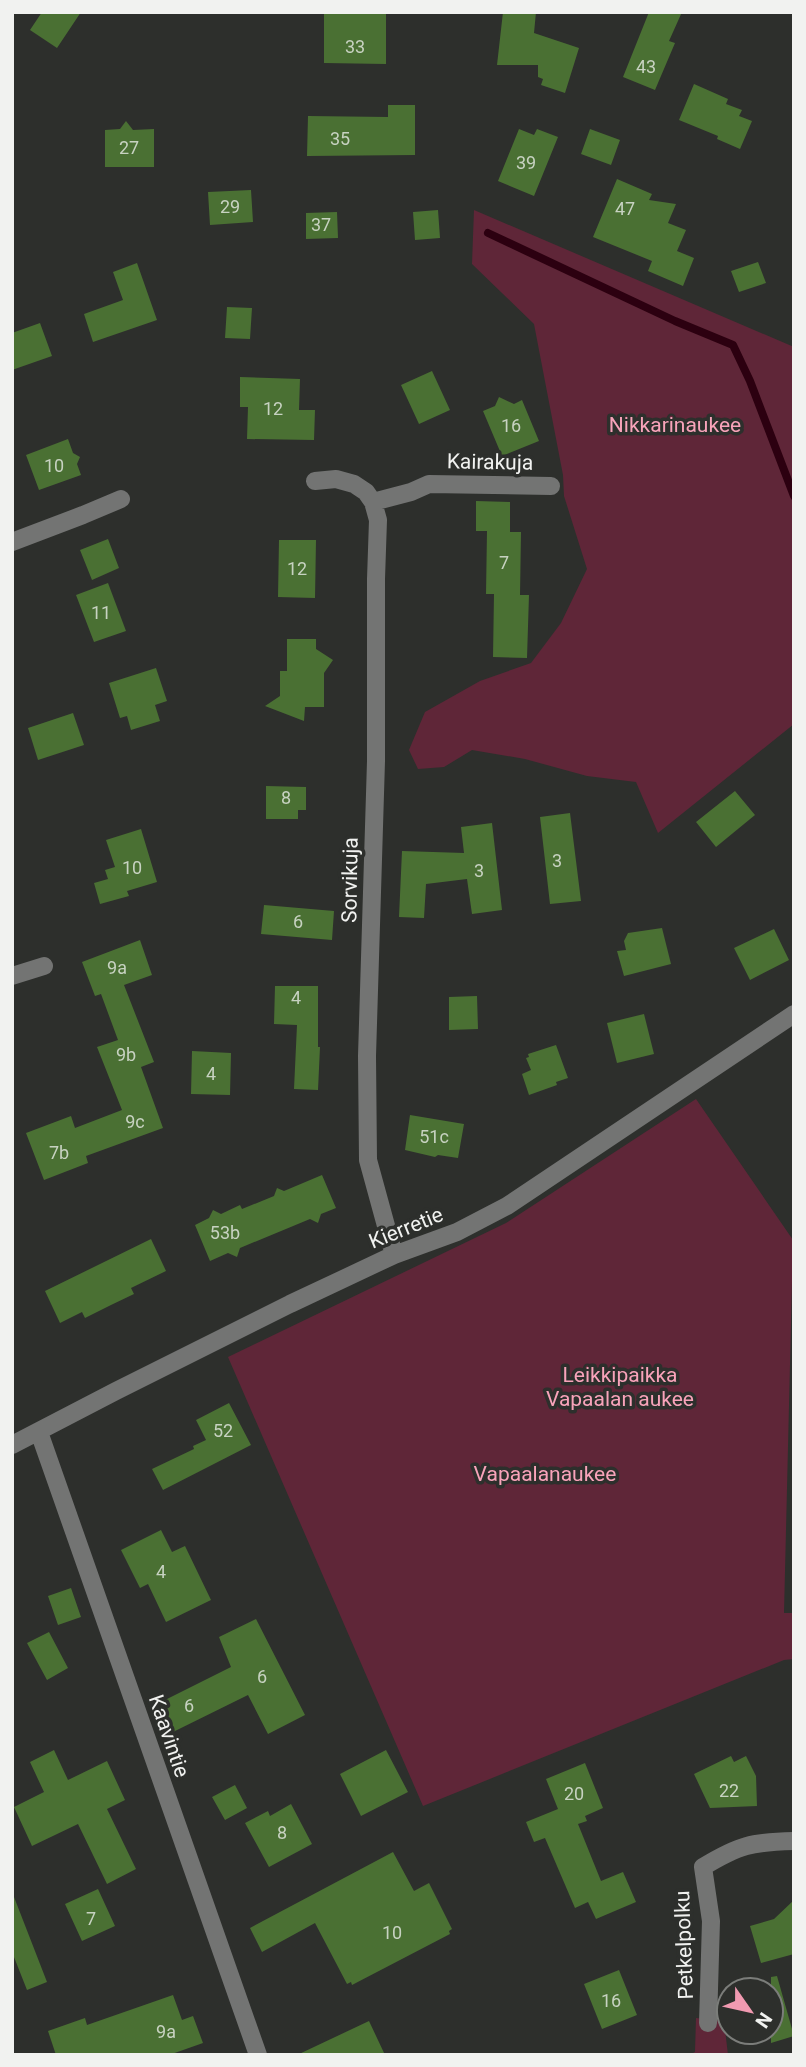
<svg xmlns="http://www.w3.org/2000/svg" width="806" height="2067" font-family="Roboto,sans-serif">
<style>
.green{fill:#5f2638}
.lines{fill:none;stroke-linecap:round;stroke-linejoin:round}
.stream{stroke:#2c0010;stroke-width:8}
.building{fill:#4a7033}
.minor{stroke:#737473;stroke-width:18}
.labels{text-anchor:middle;stroke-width:7;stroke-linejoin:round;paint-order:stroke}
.number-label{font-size:18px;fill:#c7d2c1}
.park-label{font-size:21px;fill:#f8a3ba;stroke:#2d2f2c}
.street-label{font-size:21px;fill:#f1f2f0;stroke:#2d2f2c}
</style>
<rect width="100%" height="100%" fill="#2d2f2c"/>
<path class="green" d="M 474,210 L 794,347 L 794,724 L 658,833 L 636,782 L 587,776 L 525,759 L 472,750 L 444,767 L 418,769 L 409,750 L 425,712 L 480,681 L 531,663 L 561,623 L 587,569 L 564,496 L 563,475 L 534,324 L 472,264 Z
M 696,1099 L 793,1240 L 784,1613 L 794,1613 L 794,1659 L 784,1660 L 423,1806 L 228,1357 L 506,1223 Z
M 696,2018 L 724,2021 L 728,2055 L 689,2055 L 695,2052 Z"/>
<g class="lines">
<path class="stream" d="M 488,233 L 675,321 L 733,345 L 750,381 L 794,496"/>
</g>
<path class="building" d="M 42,12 L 81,12 L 57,48 L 30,30 Z
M 324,12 L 386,12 L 386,64 L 324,63 Z
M 503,12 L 536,12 L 534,33 L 579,48 L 565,93 L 541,85 L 543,79 L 538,77 L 538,65 L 497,65 Z
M 649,12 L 682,12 L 669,41 L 675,43 L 655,90 L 623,77 Z
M 694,84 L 728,99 L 726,104 L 742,110 L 739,116 L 752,121 L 740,149 L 717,139 L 718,136 L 679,120 Z
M 388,105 L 415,105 L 415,155 L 307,156 L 308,116 L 388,117 Z
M 126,121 L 133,130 L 154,129 L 154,167 L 105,167 L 105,130 L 120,129 Z
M 519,129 L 534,135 L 537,129 L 558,137 L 534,196 L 498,181 Z
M 590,129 L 620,140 L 611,165 L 581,154 Z
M 617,179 L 652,194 L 649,200 L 676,204 L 668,223 L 686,230 L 677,251 L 694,258 L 683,286 L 648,271 L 652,261 L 593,237 Z
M 251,190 L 253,222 L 210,225 L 208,192 Z
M 438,210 L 440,238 L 415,240 L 413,212 Z
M 337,212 L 338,238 L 306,239 L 306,213 Z
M 758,262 L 766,283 L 739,292 L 731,271 Z
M 137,263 L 157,320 L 93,342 L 84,314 L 123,300 L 113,272 Z
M 227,307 L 252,308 L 250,339 L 225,338 Z
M 40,323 L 52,356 L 12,370 L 12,333 Z
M 432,371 L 450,410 L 419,424 L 401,385 Z
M 240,377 L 300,379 L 299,410 L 315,410 L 314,440 L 247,439 L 248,407 L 240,407 Z
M 499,397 L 514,404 L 522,400 L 539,441 L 502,456 L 483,411 L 495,406 Z
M 68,439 L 73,453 L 80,457 L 77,464 L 81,475 L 39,490 L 26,455 Z
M 476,501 L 510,502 L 510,532 L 521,532 L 520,595 L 529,595 L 527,658 L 493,657 L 494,594 L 486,594 L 487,531 L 476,531 Z
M 108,539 L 119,568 L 92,580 L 80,550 Z
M 279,540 L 316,540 L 315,598 L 278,597 Z
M 108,583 L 126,631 L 94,642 L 76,595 Z
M 287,639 L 316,639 L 316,649 L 333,660 L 324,673 L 324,707 L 305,707 L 304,721 L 265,706 L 280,696 L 280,671 L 287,671 Z
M 156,668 L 167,701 L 155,705 L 160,721 L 131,730 L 127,716 L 120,718 L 109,683 Z
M 73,713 L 84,745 L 38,760 L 28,728 Z
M 266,786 L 306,787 L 306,810 L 298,810 L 298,819 L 266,819 Z
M 735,791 L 755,815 L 716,847 L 696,822 Z
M 570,813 L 581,901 L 550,904 L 540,817 Z
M 492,823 L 502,910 L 472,914 L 467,879 L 426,884 L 424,918 L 399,917 L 402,851 L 464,853 L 461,827 Z
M 141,829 L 157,882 L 127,891 L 129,896 L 100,904 L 94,883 L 108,879 L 105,870 L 115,867 L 106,840 Z
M 264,905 L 334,911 L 332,940 L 261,934 Z
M 662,928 L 671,964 L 624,976 L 617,951 L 626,950 L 624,941 L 628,933 Z
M 774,929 L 789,960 L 750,980 L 734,948 Z
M 140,940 L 152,975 L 124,985 L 154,1062 L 141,1067 L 163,1128 L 86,1156 L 88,1163 L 44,1180 L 26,1133 L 71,1116 L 75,1128 L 122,1110 L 97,1047 L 118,1040 L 101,994 L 95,996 L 82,962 Z
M 275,986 L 318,986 L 318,1047 L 320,1047 L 318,1090 L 294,1089 L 297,1025 L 274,1024 Z
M 477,996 L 478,1029 L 449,1030 L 449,997 Z
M 644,1014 L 654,1054 L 617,1063 L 607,1023 Z
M 556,1045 L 568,1078 L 556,1082 L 557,1085 L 529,1095 L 522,1074 L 531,1070 L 526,1058 L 529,1057 L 528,1054 Z
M 192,1051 L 231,1053 L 230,1095 L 191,1094 Z
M 410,1115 L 464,1124 L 458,1158 L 438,1155 L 435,1157 L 405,1150 Z
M 322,1175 L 336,1208 L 321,1214 L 318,1223 L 310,1219 L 240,1248 L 237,1257 L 228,1253 L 210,1261 L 195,1225 L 209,1218 L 213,1210 L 221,1214 L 240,1205 L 242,1209 L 274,1196 L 277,1188 L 284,1191 Z
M 151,1239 L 166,1271 L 131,1288 L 134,1294 L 111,1305 L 85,1318 L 82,1312 L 60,1323 L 45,1291 Z
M 229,1403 L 251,1445 L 163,1490 L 152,1469 L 194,1449 L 193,1446 L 206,1440 L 196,1420 Z
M 161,1530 L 172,1552 L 185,1546 L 211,1600 L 166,1622 L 148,1584 L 140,1588 L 121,1550 Z
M 71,1588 L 81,1617 L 58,1625 L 48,1596 Z
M 256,1619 L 305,1715 L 268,1734 L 248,1695 L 173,1732 L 159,1703 L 231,1667 L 219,1637 Z
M 49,1632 L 68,1668 L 47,1680 L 27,1643 Z
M 54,1750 L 68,1780 L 107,1761 L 125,1800 L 107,1809 L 136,1869 L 107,1884 L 78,1824 L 32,1846 L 14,1807 L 44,1792 L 30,1762 Z
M 386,1750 L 408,1792 L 361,1816 L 340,1774 Z
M 731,1756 L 734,1762 L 746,1756 L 756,1776 L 757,1806 L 710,1808 L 694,1774 Z
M 585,1763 L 603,1808 L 585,1816 L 587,1821 L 578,1824 L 601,1881 L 623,1872 L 636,1902 L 596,1919 L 588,1902 L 575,1908 L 545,1838 L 534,1842 L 526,1822 L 558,1809 L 546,1779 Z
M 235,1785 L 247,1808 L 225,1820 L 212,1797 Z
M 291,1804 L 312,1844 L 269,1867 L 245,1823 L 268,1811 L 270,1816 Z
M 393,1852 L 414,1891 L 429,1883 L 452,1929 L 449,1931 L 450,1934 L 352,1985 L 351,1982 L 347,1984 L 315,1923 L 262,1952 L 250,1928 Z
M 98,1889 L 115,1926 L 82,1941 L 65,1904 Z
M 12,1897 L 14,1897 L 47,1982 L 27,1990 L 12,1952 Z
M 794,1900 L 794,1954 L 761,1963 L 750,1926 L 774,1919 Z
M 619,1970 L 637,2015 L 602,2029 L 584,1984 Z
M 777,1976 L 794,2036 L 771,2043 L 771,1977 Z
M 173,1995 L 182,2020 L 193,2016 L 203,2043 L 169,2055 L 56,2055 L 48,2031 L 85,2018 L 87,2025 Z
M 369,2021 L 385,2055 L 297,2055 Z"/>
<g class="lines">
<path class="minor" d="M 315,481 L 336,479 L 354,484 L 366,492 L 373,502 L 378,520 L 376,579 L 376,761 L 367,1056 L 368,1160 L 394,1255
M 373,502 L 411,492 L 429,484 L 551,486
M 12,542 L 83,515 L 121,499
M 12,976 L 44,966
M 39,1432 L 258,2055
M 12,1445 L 116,1391 L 290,1304 L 394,1255 L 457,1232 L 507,1206 L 794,1014
M 708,2023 L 711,1921 L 703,1867 C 739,1845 752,1842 794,1841"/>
</g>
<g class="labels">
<g class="number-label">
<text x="355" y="53">33</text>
<text x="646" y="73">43</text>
<text x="340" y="145">35</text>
<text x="129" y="154">27</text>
<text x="526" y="169">39</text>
<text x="230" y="213">29</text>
<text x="625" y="215">47</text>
<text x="321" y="231">37</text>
<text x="273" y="415">12</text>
<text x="511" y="432">16</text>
<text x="54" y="472">10</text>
<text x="504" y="569">7</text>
<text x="297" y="575">12</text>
<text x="101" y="619">11</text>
<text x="286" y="804">8</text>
<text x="557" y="867">3</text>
<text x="132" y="874">10</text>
<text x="479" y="877">3</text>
<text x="298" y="928">6</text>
<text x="117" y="974">9a</text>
<text x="296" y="1004">4</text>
<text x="126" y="1061">9b</text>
<text x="211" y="1080">4</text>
<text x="135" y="1128">9c</text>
<text x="434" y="1143">51c</text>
<text x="59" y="1159">7b</text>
<text x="225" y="1239">53b</text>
<text x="223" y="1437">52</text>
<text x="161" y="1578">4</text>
<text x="262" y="1683">6</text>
<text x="189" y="1712">6</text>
<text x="729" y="1797">22</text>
<text x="574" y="1800">20</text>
<text x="282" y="1839">8</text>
<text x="91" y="1925">7</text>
<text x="392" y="1939">10</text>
<text x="611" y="2007">16</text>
<text x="166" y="2038">9a</text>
</g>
<g class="park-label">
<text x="675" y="432">Nikkarinaukee</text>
<text x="620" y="1382">Leikkipaikka<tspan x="620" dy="24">Vapaalan aukee</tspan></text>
<text x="545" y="1481">Vapaalanaukee</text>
</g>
<g class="street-label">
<text transform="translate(490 462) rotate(1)" y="7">Kairakuja</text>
<text transform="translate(350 880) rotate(-89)" y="7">Sorvikuja</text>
<text transform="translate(406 1228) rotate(-22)" y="7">Kierretie</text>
<text transform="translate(169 1736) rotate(71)" y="7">Kaavintie</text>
<text transform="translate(684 1945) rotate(-92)" y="7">Petkelpolku</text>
</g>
</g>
<rect width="806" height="2067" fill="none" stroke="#f1f2f0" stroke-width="28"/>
<g transform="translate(750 2011) rotate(124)"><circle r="33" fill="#2d2f2c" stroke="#7b7d7a" stroke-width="2"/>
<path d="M0-5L12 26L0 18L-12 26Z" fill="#f19ab1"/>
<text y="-10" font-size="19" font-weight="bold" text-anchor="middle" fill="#f1f2f0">N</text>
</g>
</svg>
